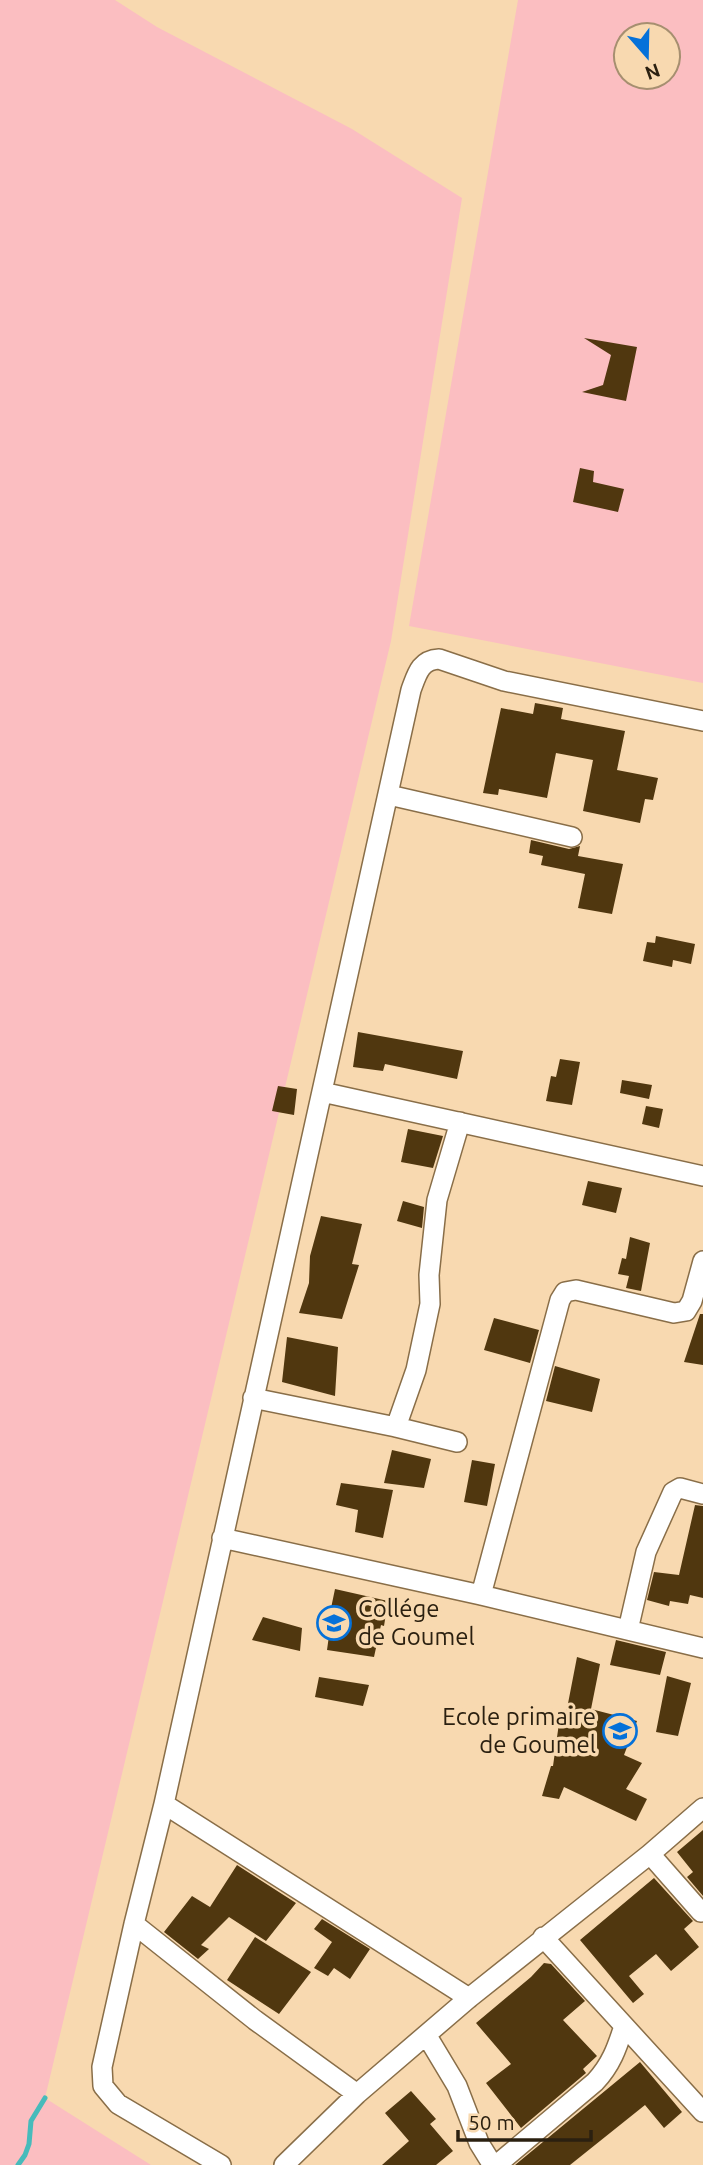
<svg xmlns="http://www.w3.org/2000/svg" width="703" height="2165" font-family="Ubuntu,sans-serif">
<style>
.green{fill:#fbbec1;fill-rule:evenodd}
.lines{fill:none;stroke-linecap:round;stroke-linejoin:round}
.stream{stroke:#47bbbb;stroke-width:5}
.building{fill:#50370f}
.street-casing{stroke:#896e48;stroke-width:22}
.street{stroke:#fff;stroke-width:19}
.labels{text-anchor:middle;stroke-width:7;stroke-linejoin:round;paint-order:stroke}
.poi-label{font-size:24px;fill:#2b2010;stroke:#f8d9b0;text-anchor:start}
</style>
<rect width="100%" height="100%" fill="#f8d9b0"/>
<path class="green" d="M 0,0 L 115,0 L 157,27 L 352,129 L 462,198 L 391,641 L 45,2098 L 151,2165 L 0,2165 Z
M 518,0 L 703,0 L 703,683 L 409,626 ZM 626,35 L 668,35 L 668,77 L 626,77 Z"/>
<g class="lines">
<path class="stream" d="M 18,2165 L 25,2155 L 29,2144 L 31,2121 L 45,2098"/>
</g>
<path class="building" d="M 584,338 L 637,347 L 626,401 L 582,392 L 603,385 L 611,355 Z
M 580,468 L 594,471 L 593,482 L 624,489 L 618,512 L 573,502 Z
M 535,703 L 563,708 L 561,719 L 625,731 L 617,770 L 658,778 L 653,800 L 645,799 L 640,823 L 583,811 L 593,760 L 556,753 L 547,798 L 499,789 L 498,795 L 483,793 L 501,708 L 533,714 Z
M 531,840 L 569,849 L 580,846 L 578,856 L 623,864 L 612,914 L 578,908 L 585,874 L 541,865 L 543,856 L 529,853 Z
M 656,936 L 695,944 L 691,964 L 673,960 L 672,967 L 643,961 L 647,942 L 655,943 Z
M 358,1032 L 463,1051 L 457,1079 L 385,1064 L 383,1071 L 353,1067 Z
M 560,1059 L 580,1062 L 572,1105 L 546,1101 L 551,1076 L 556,1077 Z
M 622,1080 L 652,1085 L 649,1099 L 620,1093 Z
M 278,1086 L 297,1089 L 294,1115 L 272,1111 Z
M 646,1106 L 663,1109 L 659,1128 L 642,1124 Z
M 408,1129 L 443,1136 L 433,1168 L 401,1162 Z
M 588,1181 L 622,1188 L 616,1213 L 582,1205 Z
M 403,1201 L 424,1207 L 422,1228 L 397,1221 Z
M 321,1216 L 362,1224 L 352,1264 L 359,1265 L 342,1319 L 299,1313 L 309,1283 L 310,1256 Z
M 630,1237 L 650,1243 L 641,1291 L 626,1288 L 629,1276 L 618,1274 L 622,1258 L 626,1259 Z
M 700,1314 L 703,1314 L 703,1365 L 684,1362 Z
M 494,1318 L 539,1330 L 530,1363 L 484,1350 Z
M 287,1337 L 338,1347 L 335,1396 L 282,1382 Z
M 555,1366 L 600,1379 L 592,1412 L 546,1401 Z
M 392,1450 L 431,1459 L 424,1488 L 384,1483 Z
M 472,1460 L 495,1464 L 487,1506 L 464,1502 Z
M 341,1483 L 393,1490 L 383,1538 L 355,1532 L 358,1510 L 336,1505 Z
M 695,1505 L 703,1506 L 703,1598 L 690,1595 L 688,1604 L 670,1601 L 669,1606 L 647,1600 L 654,1572 L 679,1575 Z
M 335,1589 L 388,1601 L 384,1626 L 381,1625 L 374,1657 L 327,1650 L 332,1614 L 330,1613 Z
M 263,1617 L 302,1628 L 300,1651 L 252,1640 Z
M 616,1640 L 666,1652 L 660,1675 L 610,1665 Z
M 577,1657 L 600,1664 L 591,1709 L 637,1721 L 624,1755 L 642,1763 L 626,1789 L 647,1799 L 636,1821 L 564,1787 L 559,1799 L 542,1796 L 551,1766 L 553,1766 L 560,1716 L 565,1719 Z
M 667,1676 L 691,1683 L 678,1736 L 656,1732 Z
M 319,1677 L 369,1685 L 363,1706 L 315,1697 Z
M 703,1830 L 703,1896 L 687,1877 L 693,1872 L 677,1852 Z
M 237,1865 L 296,1903 L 266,1941 L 229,1917 L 201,1945 L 209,1949 L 198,1959 L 164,1932 L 192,1896 L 210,1907 Z
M 654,1878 L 693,1921 L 684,1929 L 699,1947 L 671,1971 L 656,1954 L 629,1976 L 644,1994 L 633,2003 L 580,1940 Z
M 322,1919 L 370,1949 L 350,1979 L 334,1968 L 328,1976 L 314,1968 L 332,1942 L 314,1929 Z
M 255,1937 L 311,1972 L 279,2014 L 227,1980 Z
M 544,1963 L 551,1964 L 585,2001 L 563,2020 L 597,2056 L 583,2069 L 586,2073 L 521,2128 L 486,2083 L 511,2064 L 476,2023 L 531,1977 Z
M 640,2062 L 682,2112 L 664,2128 L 645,2105 L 570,2165 L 515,2165 Z
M 411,2091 L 436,2119 L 430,2124 L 453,2151 L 436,2165 L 382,2165 L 409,2141 L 385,2113 Z"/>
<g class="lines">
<g class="street-casing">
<path id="street" d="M 389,795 L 572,837
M 322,1092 L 703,1176
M 253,1398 L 396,1427 L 457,1442
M 396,1427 L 416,1370 L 430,1304 L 429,1275 L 437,1200 L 460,1122
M 222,1538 L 481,1595 L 703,1648
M 481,1595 L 560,1300 L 565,1292 L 576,1290 L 674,1313 L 686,1311 L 692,1301 L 703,1261
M 628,1630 L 646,1552 L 673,1492 L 680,1488 L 703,1494
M 164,1804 L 469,1998
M 650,1854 L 701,1912
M 134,1924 L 255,2020 L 357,2094
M 543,1937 L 703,2112
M 427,2036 L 457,2086 L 479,2143 L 492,2164 L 500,2162 L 595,2082 C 611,2065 617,2048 624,2026
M 221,2165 L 118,2104 L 103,2086 L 102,2067 L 134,1924 L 164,1804 L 411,690 C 417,674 420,660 439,659 L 504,681 L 703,721
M 284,2165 L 357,2094 L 469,1998 L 650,1854 L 703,1808"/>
</g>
<use href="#street" class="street"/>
</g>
<defs>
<g id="school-ring" transform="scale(1.75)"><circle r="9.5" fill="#f8d9b0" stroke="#0571d9" stroke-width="1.5"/><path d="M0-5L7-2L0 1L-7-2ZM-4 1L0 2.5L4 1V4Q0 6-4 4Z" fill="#0571d9"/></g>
</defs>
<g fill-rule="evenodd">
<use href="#school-ring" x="334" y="1623"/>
<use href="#school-ring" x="620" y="1731"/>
</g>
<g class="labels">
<g class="poi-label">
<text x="358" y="1617">Collége<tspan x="358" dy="28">de Goumel</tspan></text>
<text x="596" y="1725" text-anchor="end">Ecole primaire<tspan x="596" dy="28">de Goumel</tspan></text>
</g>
</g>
<g transform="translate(647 56) rotate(160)"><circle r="33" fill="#f8d9b0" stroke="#a68f70" stroke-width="2"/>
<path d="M0-5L12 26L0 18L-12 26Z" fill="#0571d9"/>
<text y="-10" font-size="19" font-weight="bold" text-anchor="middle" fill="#2b2010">N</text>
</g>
<path d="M458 2130v10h133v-10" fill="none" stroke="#2b2010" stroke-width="3.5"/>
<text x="468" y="2130" font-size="21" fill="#2b2010" stroke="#f8d9b0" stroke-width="5" paint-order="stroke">50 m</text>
</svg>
